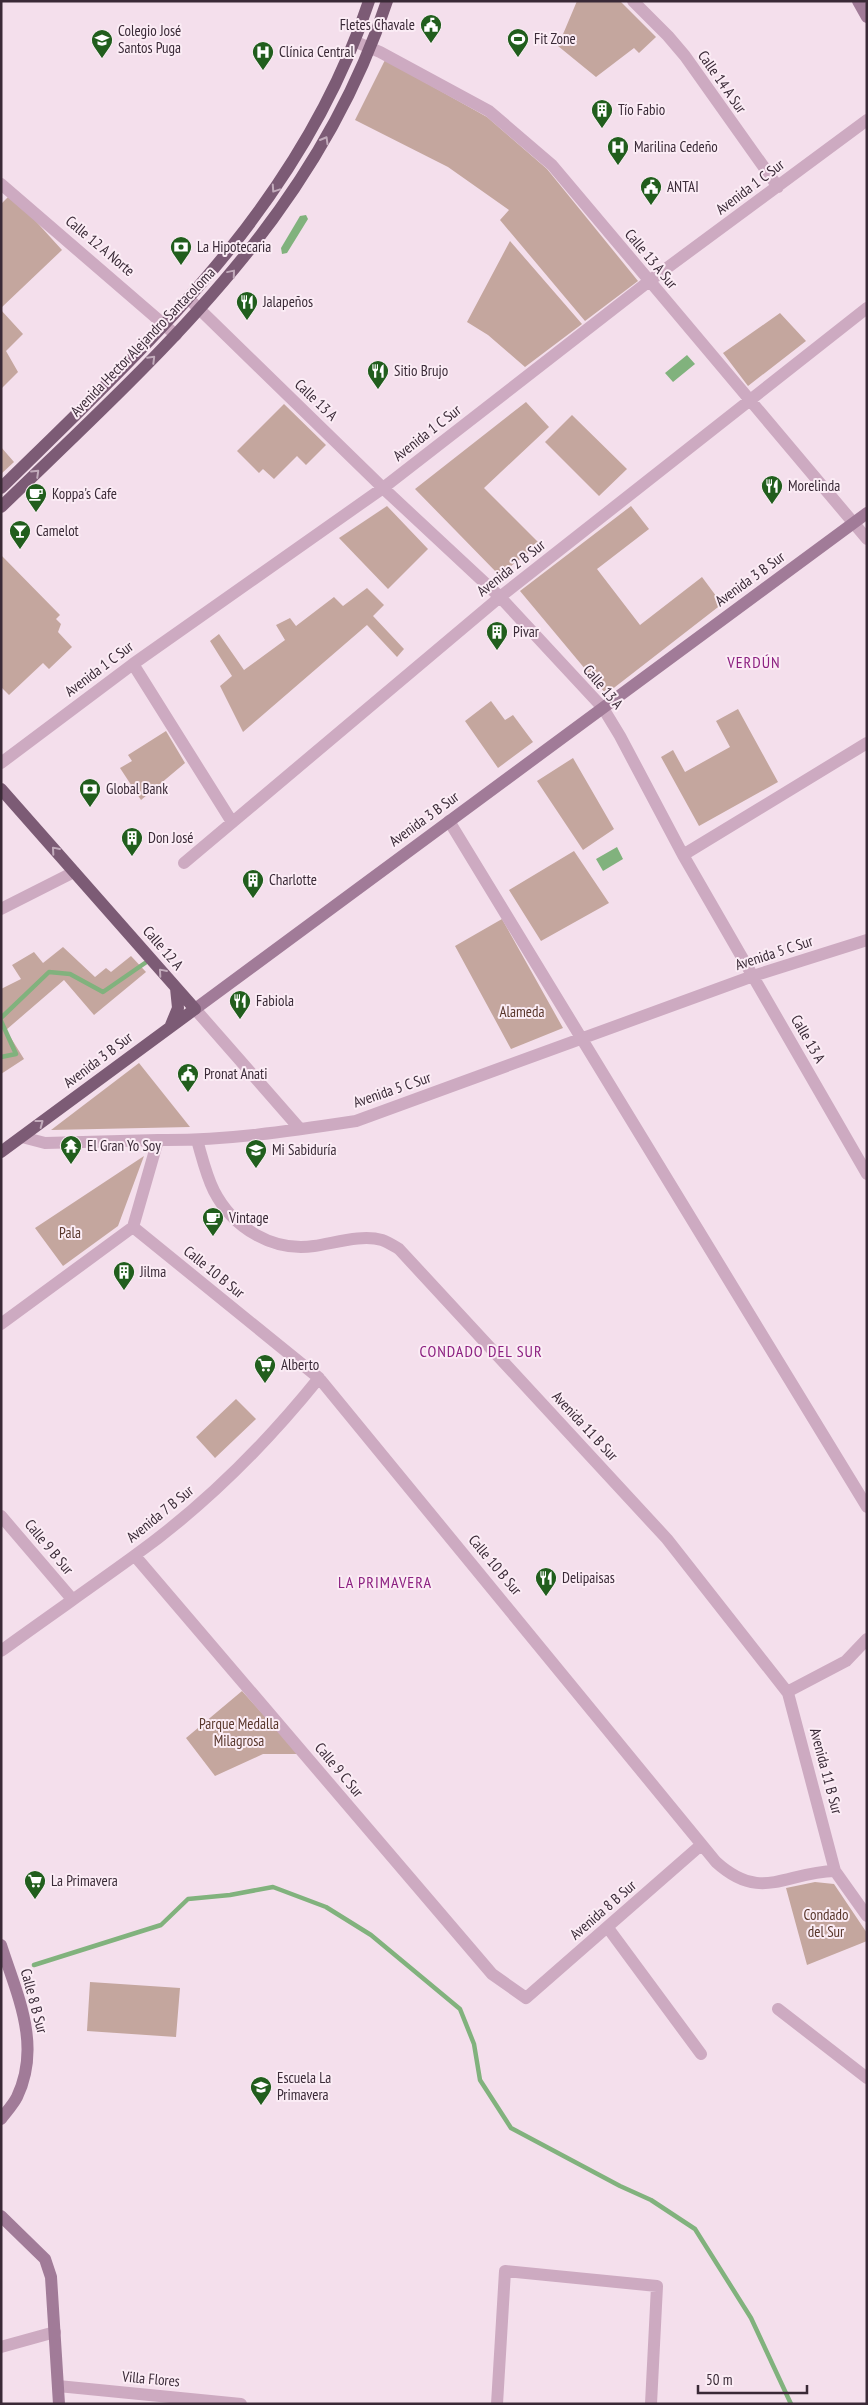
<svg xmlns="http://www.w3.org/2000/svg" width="868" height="2405" font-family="'PT Sans Narrow',sans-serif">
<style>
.green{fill:#c4a69e}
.water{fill:#81b27d}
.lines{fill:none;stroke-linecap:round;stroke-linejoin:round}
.stream{stroke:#81b27d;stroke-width:4.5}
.street{stroke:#cdaac1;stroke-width:12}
.secondary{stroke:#a17b98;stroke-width:12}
.primary{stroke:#7c5b75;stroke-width:12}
.oneway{stroke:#c2abbb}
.labels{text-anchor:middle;stroke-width:4;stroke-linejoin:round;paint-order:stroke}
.poi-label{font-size:15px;fill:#3a2a37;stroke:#fbecf5;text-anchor:start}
.street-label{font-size:15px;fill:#3a2a37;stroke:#fbecf5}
.park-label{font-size:15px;fill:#59372c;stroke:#fbecf5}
.neighbourhood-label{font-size:16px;letter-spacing:1px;fill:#8c2081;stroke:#fbecf5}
</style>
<rect width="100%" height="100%" fill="#f4dfec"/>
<path class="green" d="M 577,1 L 620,1 L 656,37 L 639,53 L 634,48 L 596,77 L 558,46 Z
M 385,60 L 487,117 L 547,169 L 638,281 L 585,321 L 500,220 L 509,210 L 448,167 L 355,120 Z
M 11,194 L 62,250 L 1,308 L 1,204 Z
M 510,241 L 582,324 L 525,367 L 488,335 L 467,322 Z
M 1,310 L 23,334 L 6,351 L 18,372 L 1,389 Z
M 780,313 L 806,341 L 748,386 L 723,353 Z
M 526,402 L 549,427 L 484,488 L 540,544 L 499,575 L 415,489 Z
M 284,404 L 326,445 L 306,465 L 297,456 L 274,479 L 263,469 L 259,473 L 237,451 Z
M 572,415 L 627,469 L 599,496 L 545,442 Z
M 1,447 L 14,462 L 1,474 Z
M 387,506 L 428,549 L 388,589 L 339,538 Z
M 631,506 L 649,529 L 597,569 L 640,625 L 702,577 L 722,604 L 606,694 L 520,591 Z
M 1,555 L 60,615 L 56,619 L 61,624 L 58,632 L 72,647 L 49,669 L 43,663 L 9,695 L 1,687 Z
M 367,588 L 384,605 L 373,616 L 404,649 L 397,657 L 367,625 L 243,732 L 220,686 L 232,676 L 210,641 L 219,634 L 244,670 L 285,640 L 276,625 L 290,618 L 296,626 L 334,597 L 343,606 Z
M 491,701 L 505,720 L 513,715 L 533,742 L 498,768 L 465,721 Z
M 738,709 L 778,782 L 699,826 L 661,757 L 673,750 L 685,772 L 730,747 L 716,721 Z
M 166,731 L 185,763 L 141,800 L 120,768 L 132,761 L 128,755 Z
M 573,758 L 614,829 L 583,850 L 537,781 Z
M 574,851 L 609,903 L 541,941 L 509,890 Z
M 502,919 L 563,1028 L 511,1049 L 455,946 Z
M 63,947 L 95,977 L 106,968 L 111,972 L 131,956 L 146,972 L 94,1015 L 64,980 L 6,1030 L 24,1059 L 1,1074 L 1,989 L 21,979 L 12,965 L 34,952 L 43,963 Z
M 139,1063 L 190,1127 L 51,1130 Z
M 144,1156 L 118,1226 L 63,1266 L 35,1228 Z
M 236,1399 L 256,1419 L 215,1458 L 196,1437 Z
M 242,1691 L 299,1754 L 263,1754 L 215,1776 L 186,1738 Z
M 815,1882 L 834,1884 L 867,1933 L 867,1941 L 807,1965 L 786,1888 Z
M 90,1982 L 180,1988 L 176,2037 L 87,2031 Z"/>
<path class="water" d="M 306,215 L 308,219 L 287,253 L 282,254 L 281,248 L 300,216 Z
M 687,355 L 695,364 L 673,382 L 665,373 Z
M 617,847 L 623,859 L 603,871 L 596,859 Z"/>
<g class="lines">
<path class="stream" d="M 1,1018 L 49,972 L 70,974 L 103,992 L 145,963
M 1,1021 L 16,1054 L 1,1057
M 34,1965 L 161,1925 L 188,1899 L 230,1895 L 273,1887 L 326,1907 L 371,1935 L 460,2009 L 474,2044 L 480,2080 L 511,2128 L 620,2186 L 651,2200 L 695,2229 L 751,2318 L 791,2404"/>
<path class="street" d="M 633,1 L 668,36 L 685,56 L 778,187
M 356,42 L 380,52 L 489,111 L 552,165 L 867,539
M 1,184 L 176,335
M 189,299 L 383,488 L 500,597 L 603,708 L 620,736 L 683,855 L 867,1174
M 133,664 L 232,822
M 1,763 L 133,664 L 383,488 L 648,282 L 867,120
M 449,821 L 867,1507
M 683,855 L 867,743
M 184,863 L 500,597 L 867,308
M 1,909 L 74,872
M 195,1009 L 300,1129
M 22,1137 L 45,1143 L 158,1140
M 197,1140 C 202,1157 206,1175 214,1191 C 233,1228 273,1252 314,1246 C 335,1243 362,1234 382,1240 C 388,1242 394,1246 399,1249 L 667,1539 L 788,1693 L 835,1871 L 867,1916
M 133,1227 L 319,1378 L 716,1862 C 761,1903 785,1872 835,1871
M 1,1324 L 133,1227 L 158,1140 C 224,1141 290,1131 356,1121 L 753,976 L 867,940
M 1,1516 L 72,1599
M 135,1556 L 492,1974 L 526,1998 L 701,1845
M 1,1651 C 45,1619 90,1588 134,1556 C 204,1506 265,1445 319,1378
M 787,1692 L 846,1661 L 867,1639
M 608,1928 L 701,2054
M 778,2009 L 867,2078
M 1,2347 L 55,2332
M 58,2386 L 241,2404
M 497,2404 L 505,2271 L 657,2286 L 651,2404"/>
<path class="secondary" d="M 858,1 L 867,17
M 195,1009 L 867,513
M 1,1945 C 17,1995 42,2045 17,2097 C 13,2105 6,2112 1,2119
M 1,2216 L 45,2259 L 51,2277 L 59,2404"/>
<path class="primary" d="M 1,488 C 149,343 302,205 369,1
M 1,507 C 158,355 317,216 387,1
M 1,789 L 195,1009 L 1,1152
M 171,1025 L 178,1008 L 176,988"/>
</g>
<defs><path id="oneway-chevron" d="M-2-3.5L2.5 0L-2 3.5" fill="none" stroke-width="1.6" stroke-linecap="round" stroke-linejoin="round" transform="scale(1.25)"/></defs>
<g class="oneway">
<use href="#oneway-chevron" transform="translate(325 140) rotate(-60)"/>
<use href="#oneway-chevron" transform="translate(275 189) rotate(124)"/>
<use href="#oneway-chevron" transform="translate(232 273) rotate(-50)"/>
<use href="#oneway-chevron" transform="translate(152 359) rotate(-45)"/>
<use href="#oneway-chevron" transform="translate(36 473) rotate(-44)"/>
<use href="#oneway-chevron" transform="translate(55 850) rotate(-131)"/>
<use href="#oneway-chevron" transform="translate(162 972) rotate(-131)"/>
<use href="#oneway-chevron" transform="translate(40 1123) rotate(-37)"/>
</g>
<defs>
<g id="civic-pin" transform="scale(1.125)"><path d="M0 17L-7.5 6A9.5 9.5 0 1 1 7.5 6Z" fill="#215e1d" stroke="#fbecf5"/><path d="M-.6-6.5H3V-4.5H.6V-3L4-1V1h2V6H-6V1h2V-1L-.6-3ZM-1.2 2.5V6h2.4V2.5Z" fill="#fff"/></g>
<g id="stadium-pin" transform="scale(1.125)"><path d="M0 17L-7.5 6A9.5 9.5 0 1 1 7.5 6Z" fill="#215e1d" stroke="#fbecf5"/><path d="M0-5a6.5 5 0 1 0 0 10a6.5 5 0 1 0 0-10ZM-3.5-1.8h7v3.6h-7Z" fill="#fff"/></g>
<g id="school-pin" transform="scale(1.125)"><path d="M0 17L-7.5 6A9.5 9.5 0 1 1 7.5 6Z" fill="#215e1d" stroke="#fbecf5"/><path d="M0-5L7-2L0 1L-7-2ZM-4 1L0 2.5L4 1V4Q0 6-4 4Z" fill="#fff"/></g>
<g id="hospital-pin" transform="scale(1.125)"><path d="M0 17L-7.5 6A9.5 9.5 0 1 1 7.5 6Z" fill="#215e1d" stroke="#fbecf5"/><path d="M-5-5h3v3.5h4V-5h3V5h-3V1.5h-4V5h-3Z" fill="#fff"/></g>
<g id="building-pin" transform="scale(1.125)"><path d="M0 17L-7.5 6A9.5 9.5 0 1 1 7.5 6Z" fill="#215e1d" stroke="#fbecf5"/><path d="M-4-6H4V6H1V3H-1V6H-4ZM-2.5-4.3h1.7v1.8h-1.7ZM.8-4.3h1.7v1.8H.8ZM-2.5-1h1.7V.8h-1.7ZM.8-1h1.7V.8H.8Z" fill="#fff"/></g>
<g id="bank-pin" transform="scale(1.125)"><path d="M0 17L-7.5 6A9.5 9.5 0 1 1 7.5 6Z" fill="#215e1d" stroke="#fbecf5"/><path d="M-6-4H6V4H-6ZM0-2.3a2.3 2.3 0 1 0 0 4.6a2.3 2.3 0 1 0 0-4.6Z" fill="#fff"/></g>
<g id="restaurant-pin" transform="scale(1.125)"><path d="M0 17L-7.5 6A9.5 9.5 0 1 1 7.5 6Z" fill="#215e1d" stroke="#fbecf5"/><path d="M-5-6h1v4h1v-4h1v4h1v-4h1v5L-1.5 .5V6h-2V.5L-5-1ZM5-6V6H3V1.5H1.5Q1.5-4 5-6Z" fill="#fff"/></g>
<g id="cafe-pin" transform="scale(1.125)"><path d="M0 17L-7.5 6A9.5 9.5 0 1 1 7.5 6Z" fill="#215e1d" stroke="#fbecf5"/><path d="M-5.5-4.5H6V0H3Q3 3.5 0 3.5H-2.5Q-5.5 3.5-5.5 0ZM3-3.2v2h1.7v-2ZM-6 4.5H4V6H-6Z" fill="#fff"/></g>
<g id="bar-pin" transform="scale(1.125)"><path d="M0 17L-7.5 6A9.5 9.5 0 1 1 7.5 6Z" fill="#215e1d" stroke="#fbecf5"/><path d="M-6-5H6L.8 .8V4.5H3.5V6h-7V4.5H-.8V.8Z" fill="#fff"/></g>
<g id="temple-pin" transform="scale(1.125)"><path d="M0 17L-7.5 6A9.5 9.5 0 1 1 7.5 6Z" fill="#215e1d" stroke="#fbecf5"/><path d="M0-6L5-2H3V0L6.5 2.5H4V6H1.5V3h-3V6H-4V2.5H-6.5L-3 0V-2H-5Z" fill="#fff"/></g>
<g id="supermarket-pin" transform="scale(1.125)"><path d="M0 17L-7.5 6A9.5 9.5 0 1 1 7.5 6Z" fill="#215e1d" stroke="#fbecf5"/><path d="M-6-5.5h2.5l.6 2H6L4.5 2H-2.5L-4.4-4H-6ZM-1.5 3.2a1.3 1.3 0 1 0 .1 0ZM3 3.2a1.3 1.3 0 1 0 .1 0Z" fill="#fff"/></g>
</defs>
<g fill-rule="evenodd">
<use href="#civic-pin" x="431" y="25"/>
<use href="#stadium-pin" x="518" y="39"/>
<use href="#school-pin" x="102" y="40"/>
<use href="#hospital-pin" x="263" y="52"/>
<use href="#building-pin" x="602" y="110"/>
<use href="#hospital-pin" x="618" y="147"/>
<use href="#civic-pin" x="651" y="187"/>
<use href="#bank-pin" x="181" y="247"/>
<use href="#restaurant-pin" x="247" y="302"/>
<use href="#restaurant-pin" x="378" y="371"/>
<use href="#restaurant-pin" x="772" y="486"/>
<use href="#cafe-pin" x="36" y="494"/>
<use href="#bar-pin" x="20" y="531"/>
<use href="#building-pin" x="497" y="632"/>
<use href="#bank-pin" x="90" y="789"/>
<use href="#building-pin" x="132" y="838"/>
<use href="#building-pin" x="253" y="880"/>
<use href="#restaurant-pin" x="240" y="1001"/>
<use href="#civic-pin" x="188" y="1074"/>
<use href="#temple-pin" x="71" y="1146"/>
<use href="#school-pin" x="256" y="1150"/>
<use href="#cafe-pin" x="213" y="1218"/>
<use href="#building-pin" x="124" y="1272"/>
<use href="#supermarket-pin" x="265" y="1365"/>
<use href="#restaurant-pin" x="546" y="1578"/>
<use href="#supermarket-pin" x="35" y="1881"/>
<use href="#school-pin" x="261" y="2087"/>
</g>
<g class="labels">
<g class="poi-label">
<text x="415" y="30" text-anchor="end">Fletes Chavale</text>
<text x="118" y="36">Colegio José<tspan x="118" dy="17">Santos Puga</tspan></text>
<text x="534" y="44">Fit Zone</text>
<text x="279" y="57">Clínica Central</text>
<text x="618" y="115">Tío Fabio</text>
<text x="634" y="152">Marilina Cedeño</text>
<text x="667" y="192">ANTAI</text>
<text x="197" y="252">La Hipotecaria</text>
<text x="263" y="307">Jalapeños</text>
<text x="394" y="376">Sitio Brujo</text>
<text x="788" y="491">Morelinda</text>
<text x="52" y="499">Koppa's Cafe</text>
<text x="36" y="536">Camelot</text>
<text x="513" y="637">Pivar</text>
<text x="106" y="794">Global Bank</text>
<text x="148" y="843">Don José</text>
<text x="269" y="885">Charlotte</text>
<text x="256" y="1006">Fabiola</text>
<text x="204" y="1079">Pronat Anati</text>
<text x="87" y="1151">El Gran Yo Soy</text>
<text x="272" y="1155">Mi Sabiduría</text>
<text x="229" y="1223">Vintage</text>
<text x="140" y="1277">Jilma</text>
<text x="281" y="1370">Alberto</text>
<text x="562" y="1583">Delipaisas</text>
<text x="51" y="1886">La Primavera</text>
<text x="277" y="2083">Escuela La<tspan x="277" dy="17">Primavera</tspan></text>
</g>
<g class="street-label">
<text transform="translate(722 82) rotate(55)" y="5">Calle 14 A Sur</text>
<text transform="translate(750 187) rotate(-37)" y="5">Avenida 1 C Sur</text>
<text transform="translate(100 246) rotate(40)" y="5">Calle 12 A Norte</text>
<text transform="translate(651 259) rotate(50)" y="5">Calle 13 A Sur</text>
<text transform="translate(143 342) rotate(-46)" y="5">Avenida Hector Alejandro Santacoloma</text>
<text transform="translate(316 400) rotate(44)" y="5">Calle 13 A</text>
<text transform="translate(427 433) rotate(-38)" y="5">Avenida 1 C Sur</text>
<text transform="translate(511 568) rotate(-38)" y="5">Avenida 2 B Sur</text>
<text transform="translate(750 579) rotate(-36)" y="5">Avenida 3 B Sur</text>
<text transform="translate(99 669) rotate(-37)" y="5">Avenida 1 C Sur</text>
<text transform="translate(603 687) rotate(50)" y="5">Calle 13 A</text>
<text transform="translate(424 819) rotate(-36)" y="5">Avenida 3 B Sur</text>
<text transform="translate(163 948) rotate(49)" y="5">Calle 12 A</text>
<text transform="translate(774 953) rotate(-18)" y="5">Avenida 5 C Sur</text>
<text transform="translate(808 1039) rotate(60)" y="5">Calle 13 A</text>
<text transform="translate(98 1060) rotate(-37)" y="5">Avenida 3 B Sur</text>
<text transform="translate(392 1090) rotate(-19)" y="5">Avenida 5 C Sur</text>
<text transform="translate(214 1272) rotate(39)" y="5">Calle 10 B Sur</text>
<text transform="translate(585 1426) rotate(47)" y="5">Avenida 11 B Sur</text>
<text transform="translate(160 1514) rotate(-39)" y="5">Avenida 7 B Sur</text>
<text transform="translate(49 1547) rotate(50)" y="5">Calle 9 B Sur</text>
<text transform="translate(495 1565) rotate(50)" y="5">Calle 10 B Sur</text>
<text transform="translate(339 1770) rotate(50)" y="5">Calle 9 C Sur</text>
<text transform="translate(826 1771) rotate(75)" y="5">Avenida 11 B Sur</text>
<text transform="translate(603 1910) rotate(-41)" y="5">Avenida 8 B Sur</text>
<text transform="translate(34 2001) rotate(75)" y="5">Calle 8 B Sur</text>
<text transform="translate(151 2379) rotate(5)" y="5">Villa Flores</text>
</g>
<g class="park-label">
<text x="522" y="1017">Alameda</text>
<text x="70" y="1238">Pala</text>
<text x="239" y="1729">Parque Medalla<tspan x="239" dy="17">Milagrosa</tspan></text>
<text x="826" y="1920">Condado<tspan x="826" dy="17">del Sur</tspan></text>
</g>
<g class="neighbourhood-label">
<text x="754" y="668">VERDÚN</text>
<text x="481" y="1357">CONDADO DEL SUR</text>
<text x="385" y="1588">LA PRIMAVERA</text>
</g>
</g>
<rect width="868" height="2405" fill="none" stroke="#3a2a37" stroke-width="5"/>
<path d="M698 2385v8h109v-8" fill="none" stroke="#3a2a37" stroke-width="2.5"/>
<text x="706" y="2385" font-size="15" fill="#3a2a37" stroke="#fbecf5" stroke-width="4" paint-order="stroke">50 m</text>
</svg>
